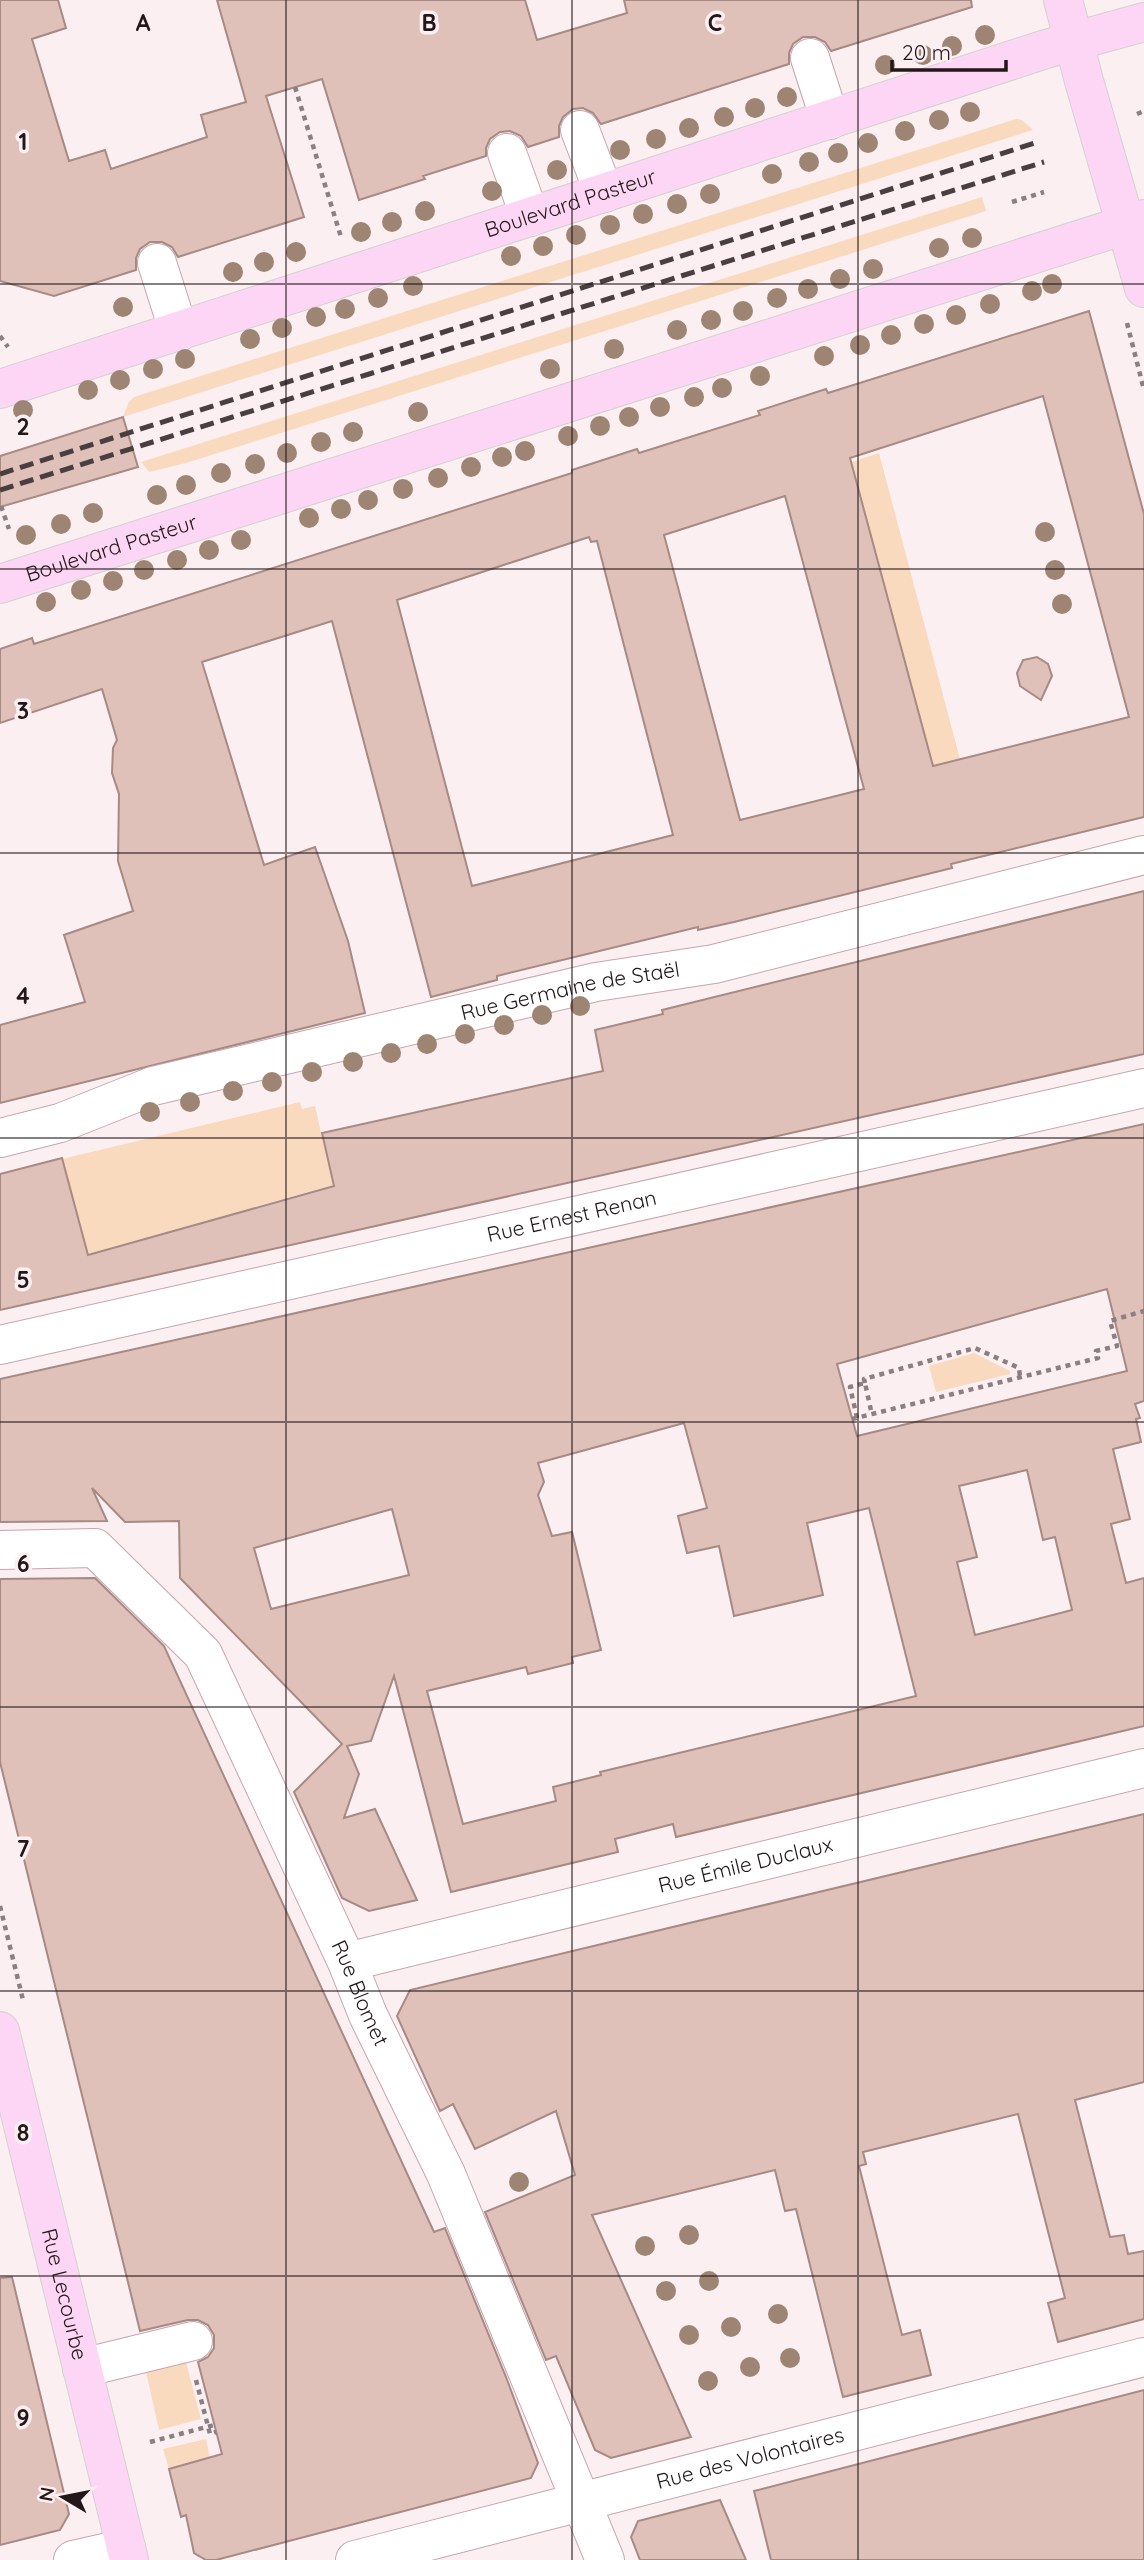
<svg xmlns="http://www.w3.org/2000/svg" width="1144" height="2560" font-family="Quicksand,sans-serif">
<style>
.green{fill:#fadabf}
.building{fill:#dfc1ba;stroke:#a78a84;stroke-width:2;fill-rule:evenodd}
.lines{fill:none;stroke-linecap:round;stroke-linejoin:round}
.minor-casing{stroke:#c5a6ad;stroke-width:40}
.major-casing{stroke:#d3d1d1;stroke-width:40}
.path{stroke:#8b7f81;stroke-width:4.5;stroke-dasharray:5 5;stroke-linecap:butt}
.minor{stroke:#fff;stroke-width:38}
.major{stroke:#fdd6f5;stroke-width:38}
.rail{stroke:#493e40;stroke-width:5;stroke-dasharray:14 7;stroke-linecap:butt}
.tree{fill:#9e8573}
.grid{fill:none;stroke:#221719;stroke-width:2;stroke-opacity:0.55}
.labels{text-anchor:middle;stroke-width:7;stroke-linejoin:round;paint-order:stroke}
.street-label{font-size:21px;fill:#221719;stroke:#fceff2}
.grid-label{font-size:23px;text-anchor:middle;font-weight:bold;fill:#221719;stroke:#fceff2;stroke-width:7;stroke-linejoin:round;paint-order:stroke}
</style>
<rect width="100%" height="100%" fill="#fceff2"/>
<path class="green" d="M 1016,119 L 1022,120 L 1033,130 L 123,417 L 129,402 L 134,397 Z
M 982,197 L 986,211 L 186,463 L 149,472 L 141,462 Z
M 879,453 L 960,759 L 933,765 L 851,462 Z
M 300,1102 L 302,1109 L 315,1106 L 333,1185 L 88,1254 L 62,1159 Z
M 974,1353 L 1010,1371 L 1010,1374 L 936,1392 L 929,1366 Z
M 186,2362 L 201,2419 L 159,2430 L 146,2372 Z
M 206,2439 L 210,2458 L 169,2469 L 163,2449 Z"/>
<path class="building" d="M 0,0 L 58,0 L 66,28 L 32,39 L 69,161 L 105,150 L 111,169 L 207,137 L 201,115 L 246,102 L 217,0 L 525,0 L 537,40 L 627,13 L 624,0 L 971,0 L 972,7 L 831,51 L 825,42 L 815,37 L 803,37 L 793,44 L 789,53 L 789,64 L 601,124 L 593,113 L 583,108 L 573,109 L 563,117 L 559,126 L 559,137 L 528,147 L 521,136 L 510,131 L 500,132 L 490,139 L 486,148 L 486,156 L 423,176 L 425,179 L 359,200 L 322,79 L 266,96 L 304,217 L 178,257 L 172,247 L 162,242 L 150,242 L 140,249 L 136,258 L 136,270 L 54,296 L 0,281 Z
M 1089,311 L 1144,514 L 1144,817 L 951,864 L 952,868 L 734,922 L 698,930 L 698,927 L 497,976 L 497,980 L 431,997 L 332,621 L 202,662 L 264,865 L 315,847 L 348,941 L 365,1013 L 0,1103 L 0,1025 L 85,1002 L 64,935 L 133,911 L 118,861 L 119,794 L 112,773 L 113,748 L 117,740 L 102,689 L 0,723 L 0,649 L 32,638 L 34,644 L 572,473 L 572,470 L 637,449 L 639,453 L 760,415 L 758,411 L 826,389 L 828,393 ZM 1043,396 L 1129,717 L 933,766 L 850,458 ZM 785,496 L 864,789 L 740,820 L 664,535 ZM 589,537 L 591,542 L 597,541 L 673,835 L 472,886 L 397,600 Z
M 123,417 L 138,467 L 0,507 L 0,456 Z
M 1037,657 L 1048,664 L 1052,676 L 1041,700 L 1020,686 L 1017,673 L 1023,660 Z
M 1144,891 L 1144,1054 L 0,1310 L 0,1174 L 62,1158 L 88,1255 L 334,1186 L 322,1133 L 603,1071 L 595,1030 L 663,1014 L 662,1010 Z
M 1144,1124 L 1144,1401 L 1135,1404 L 1140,1418 L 1136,1419 L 1141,1442 L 1113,1449 L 1130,1519 L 1111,1524 L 1126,1583 L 1144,1578 L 1144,1726 L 676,1837 L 673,1824 L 615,1839 L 618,1852 L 451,1892 L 394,1676 L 371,1741 L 347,1746 L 359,1774 L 344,1818 L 375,1809 L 417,1900 L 369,1911 L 342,1898 L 294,1792 L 342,1744 L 180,1578 L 179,1521 L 125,1522 L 92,1488 L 107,1521 L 0,1522 L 0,1379 ZM 1107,1289 L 1127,1371 L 857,1436 L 837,1364 ZM 684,1423 L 707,1508 L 678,1516 L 687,1553 L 719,1546 L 734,1616 L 823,1595 L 807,1523 L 869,1508 L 916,1696 L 600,1772 L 601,1775 L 553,1787 L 556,1801 L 463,1824 L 427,1691 L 526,1667 L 528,1674 L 573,1663 L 572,1657 L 601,1650 L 572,1532 L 552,1536 L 538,1495 L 544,1482 L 538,1463 ZM 1027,1470 L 1043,1540 L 1055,1537 L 1072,1610 L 975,1635 L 957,1562 L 977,1557 L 959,1486 ZM 392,1509 L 409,1575 L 271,1609 L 254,1548 Z
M 95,1578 L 164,1646 L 434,2232 L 445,2228 L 506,2377 L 538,2463 L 531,2478 L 216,2560 L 206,2560 L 194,2553 L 186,2515 L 181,2517 L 169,2469 L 222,2454 L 198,2362 L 208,2357 L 214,2348 L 214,2335 L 208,2325 L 198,2320 L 188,2320 L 140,2331 L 0,1762 L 0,1579 Z
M 1144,1814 L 1144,2082 L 1075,2100 L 1110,2237 L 1124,2235 L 1128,2254 L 1144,2251 L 1144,2319 L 1058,2342 L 1048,2303 L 1065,2298 L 1018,2114 L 863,2152 L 866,2164 L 859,2166 L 902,2335 L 920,2330 L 931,2375 L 843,2397 L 796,2209 L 785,2211 L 775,2170 L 592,2215 L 691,2437 L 611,2458 L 595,2450 L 556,2356 L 546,2360 L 485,2212 L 575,2175 L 556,2111 L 475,2149 L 453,2104 L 440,2111 L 397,2016 L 410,1990 Z
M 12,2277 L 69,2514 L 60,2530 L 0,2545 L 0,2278 Z
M 1144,2390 L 1144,2560 L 771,2560 L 754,2491 Z
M 720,2500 L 746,2560 L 640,2560 L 631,2537 L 638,2521 Z"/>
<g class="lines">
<g class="minor-casing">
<g id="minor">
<path d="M 810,58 L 830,120"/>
<path d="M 580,130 L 604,193"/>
<path d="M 507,153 L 530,217"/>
<path d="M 157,263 L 179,332"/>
<path id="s1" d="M 0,1138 L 60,1123 L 153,1086 L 596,982 L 714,964 L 1144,855"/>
<path id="s2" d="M 0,1345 L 1144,1088"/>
<path id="s3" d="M 0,1550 L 95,1548 L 203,1654 L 347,1962 L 368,2015 L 446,2174 L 605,2560"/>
<path id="s4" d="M 347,1962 L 1144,1768"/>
<path d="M 82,2368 L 193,2341"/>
<path d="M 73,2560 L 126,2548"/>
<path id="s5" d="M 355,2560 L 1144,2357"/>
</g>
</g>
<g class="major-casing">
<g id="major">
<path d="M 1063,0 L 1084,81 L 1144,288"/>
<path id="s6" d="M 0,389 L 1046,49 L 1144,22"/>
<path id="s7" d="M 0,584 L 1144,219"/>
<path id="s8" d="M 0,2031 L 129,2560"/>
</g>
</g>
<path class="path" d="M 295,87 L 341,237
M 1137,114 L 1144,111
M 1012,202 L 1044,192
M 1127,323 L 1144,390
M 0,336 L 8,347
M 1,506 L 9,529
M 865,1383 L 864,1379 L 975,1348 L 1019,1368 L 1020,1377
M 857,1418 L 850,1387 L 865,1383 L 872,1415
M 852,1419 L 1098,1358 L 1096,1351 L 1117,1346 L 1110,1321 L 1144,1311
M 0,1906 L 23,2000
M 196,2380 L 210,2434 L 216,2432
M 150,2442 L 214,2425"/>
<use href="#minor" class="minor"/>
<use href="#major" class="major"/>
<path class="rail" d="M 0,474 L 1038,142
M 0,490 L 1044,162"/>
</g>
<g class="tree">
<circle cx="985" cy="35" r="10"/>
<circle cx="952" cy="46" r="10"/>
<circle cx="923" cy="55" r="10"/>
<circle cx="885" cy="65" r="10"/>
<circle cx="787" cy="97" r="10"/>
<circle cx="755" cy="108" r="10"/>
<circle cx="970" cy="112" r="10"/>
<circle cx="724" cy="117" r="10"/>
<circle cx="939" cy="120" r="10"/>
<circle cx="689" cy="128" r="10"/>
<circle cx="905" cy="131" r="10"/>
<circle cx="656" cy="139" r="10"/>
<circle cx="868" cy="143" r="10"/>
<circle cx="620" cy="150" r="10"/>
<circle cx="838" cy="153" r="10"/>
<circle cx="809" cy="162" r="10"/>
<circle cx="557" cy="170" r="10"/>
<circle cx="772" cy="174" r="10"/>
<circle cx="492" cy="191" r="10"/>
<circle cx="710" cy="194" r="10"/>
<circle cx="677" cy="204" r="10"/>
<circle cx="425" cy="211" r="10"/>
<circle cx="643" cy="214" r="10"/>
<circle cx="392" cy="222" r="10"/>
<circle cx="610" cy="225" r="10"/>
<circle cx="361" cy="232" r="10"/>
<circle cx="576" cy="235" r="10"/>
<circle cx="972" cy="238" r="10"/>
<circle cx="543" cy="246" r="10"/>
<circle cx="939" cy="248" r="10"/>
<circle cx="296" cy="252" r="10"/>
<circle cx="511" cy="256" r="10"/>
<circle cx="264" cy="262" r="10"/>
<circle cx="873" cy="269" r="10"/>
<circle cx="233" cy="272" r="10"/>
<circle cx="840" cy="279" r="10"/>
<circle cx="1052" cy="284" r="10"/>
<circle cx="413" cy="286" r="10"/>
<circle cx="808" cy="289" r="10"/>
<circle cx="1032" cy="291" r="10"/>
<circle cx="378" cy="298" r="10"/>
<circle cx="777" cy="298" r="10"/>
<circle cx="990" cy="304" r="10"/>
<circle cx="123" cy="307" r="10"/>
<circle cx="345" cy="309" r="10"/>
<circle cx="743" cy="311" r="10"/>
<circle cx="956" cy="315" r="10"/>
<circle cx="316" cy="317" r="10"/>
<circle cx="711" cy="320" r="10"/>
<circle cx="924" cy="324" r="10"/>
<circle cx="282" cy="328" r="10"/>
<circle cx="677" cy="330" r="10"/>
<circle cx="891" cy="335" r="10"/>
<circle cx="250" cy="339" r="10"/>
<circle cx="860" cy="345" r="10"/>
<circle cx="614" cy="349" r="10"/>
<circle cx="824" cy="356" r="10"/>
<circle cx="185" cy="359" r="10"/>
<circle cx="153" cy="369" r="10"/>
<circle cx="550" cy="369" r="10"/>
<circle cx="760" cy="376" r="10"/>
<circle cx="120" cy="380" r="10"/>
<circle cx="722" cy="388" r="10"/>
<circle cx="88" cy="390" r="10"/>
<circle cx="694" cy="397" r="10"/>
<circle cx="660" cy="407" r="10"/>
<circle cx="23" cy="410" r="10"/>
<circle cx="418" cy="412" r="10"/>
<circle cx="629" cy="417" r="10"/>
<circle cx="600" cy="426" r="10"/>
<circle cx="353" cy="432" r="10"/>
<circle cx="568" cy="436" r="10"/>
<circle cx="321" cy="442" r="10"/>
<circle cx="525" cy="451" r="10"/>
<circle cx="287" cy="453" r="10"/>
<circle cx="502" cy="457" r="10"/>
<circle cx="255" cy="464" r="10"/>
<circle cx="471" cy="467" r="10"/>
<circle cx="221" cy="473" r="10"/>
<circle cx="438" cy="478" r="10"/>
<circle cx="186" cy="485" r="10"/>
<circle cx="403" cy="489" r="10"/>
<circle cx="157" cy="495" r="10"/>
<circle cx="368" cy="500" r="10"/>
<circle cx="341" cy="509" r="10"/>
<circle cx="93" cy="513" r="10"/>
<circle cx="309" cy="518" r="10"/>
<circle cx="61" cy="524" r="10"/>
<circle cx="1045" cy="532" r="10"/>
<circle cx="26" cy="535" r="10"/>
<circle cx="241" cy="540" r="10"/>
<circle cx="209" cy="550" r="10"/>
<circle cx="177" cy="560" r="10"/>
<circle cx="144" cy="570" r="10"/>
<circle cx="1055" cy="570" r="10"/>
<circle cx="113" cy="581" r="10"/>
<circle cx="81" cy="590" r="10"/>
<circle cx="46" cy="602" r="10"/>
<circle cx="1062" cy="604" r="10"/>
<circle cx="580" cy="1006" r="10"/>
<circle cx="542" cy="1015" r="10"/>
<circle cx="504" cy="1025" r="10"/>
<circle cx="465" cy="1034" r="10"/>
<circle cx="427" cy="1044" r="10"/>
<circle cx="391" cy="1053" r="10"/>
<circle cx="353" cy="1062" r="10"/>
<circle cx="312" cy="1072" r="10"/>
<circle cx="272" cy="1082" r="10"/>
<circle cx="233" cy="1091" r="10"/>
<circle cx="190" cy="1102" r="10"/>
<circle cx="150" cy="1112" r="10"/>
<circle cx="519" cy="2182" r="10"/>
<circle cx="689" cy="2235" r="10"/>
<circle cx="645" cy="2246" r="10"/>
<circle cx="709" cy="2281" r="10"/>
<circle cx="666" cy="2291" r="10"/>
<circle cx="778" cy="2314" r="10"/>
<circle cx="731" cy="2327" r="10"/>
<circle cx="689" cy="2335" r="10"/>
<circle cx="790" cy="2358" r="10"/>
<circle cx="750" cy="2367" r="10"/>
<circle cx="708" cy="2381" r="10"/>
</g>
<path class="grid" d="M 286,0 L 286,2560M 572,0 L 572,2560M 858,0 L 858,2560M 0,284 L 1144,284M 0,569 L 1144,569M 0,853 L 1144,853M 0,1138 L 1144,1138M 0,1422 L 1144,1422M 0,1707 L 1144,1707M 0,1991 L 1144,1991M 0,2276 L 1144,2276"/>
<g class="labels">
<g class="street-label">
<text dy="7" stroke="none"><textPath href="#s6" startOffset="600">Boulevard Pasteur</textPath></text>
<text dy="7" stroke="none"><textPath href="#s7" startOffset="117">Boulevard Pasteur</textPath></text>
<text dy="7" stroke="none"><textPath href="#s1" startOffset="590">Rue Germaine de Staël</textPath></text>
<text dy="7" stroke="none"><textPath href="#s2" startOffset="586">Rue Ernest Renan</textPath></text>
<text dy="7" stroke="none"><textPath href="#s4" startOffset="410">Rue Émile Duclaux</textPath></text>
<text dy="7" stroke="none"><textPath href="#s3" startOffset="620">Rue Blomet</textPath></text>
<text dy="7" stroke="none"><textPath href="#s8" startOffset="271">Rue Lecourbe</textPath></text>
<text dy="7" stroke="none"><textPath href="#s5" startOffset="408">Rue des Volontaires</textPath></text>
</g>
</g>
<g class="grid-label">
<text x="143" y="31">A</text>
<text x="429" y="31">B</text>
<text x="715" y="31">C</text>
<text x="23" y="150">1</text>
<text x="23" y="435">2</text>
<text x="23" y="719">3</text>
<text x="23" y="1004">4</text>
<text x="23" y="1288">5</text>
<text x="23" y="1572">6</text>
<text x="23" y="1857">7</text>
<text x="23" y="2141">8</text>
<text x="23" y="2426">9</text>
</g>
<g transform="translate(63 2497) rotate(280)" stroke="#fceff2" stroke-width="5" paint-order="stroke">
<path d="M0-5L12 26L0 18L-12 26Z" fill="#221719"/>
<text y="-10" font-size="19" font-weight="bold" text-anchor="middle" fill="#221719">N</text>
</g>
<path d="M892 60v10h114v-10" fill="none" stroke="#221719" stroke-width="3.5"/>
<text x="902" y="60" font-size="21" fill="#221719" stroke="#fceff2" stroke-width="5" paint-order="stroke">20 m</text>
</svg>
